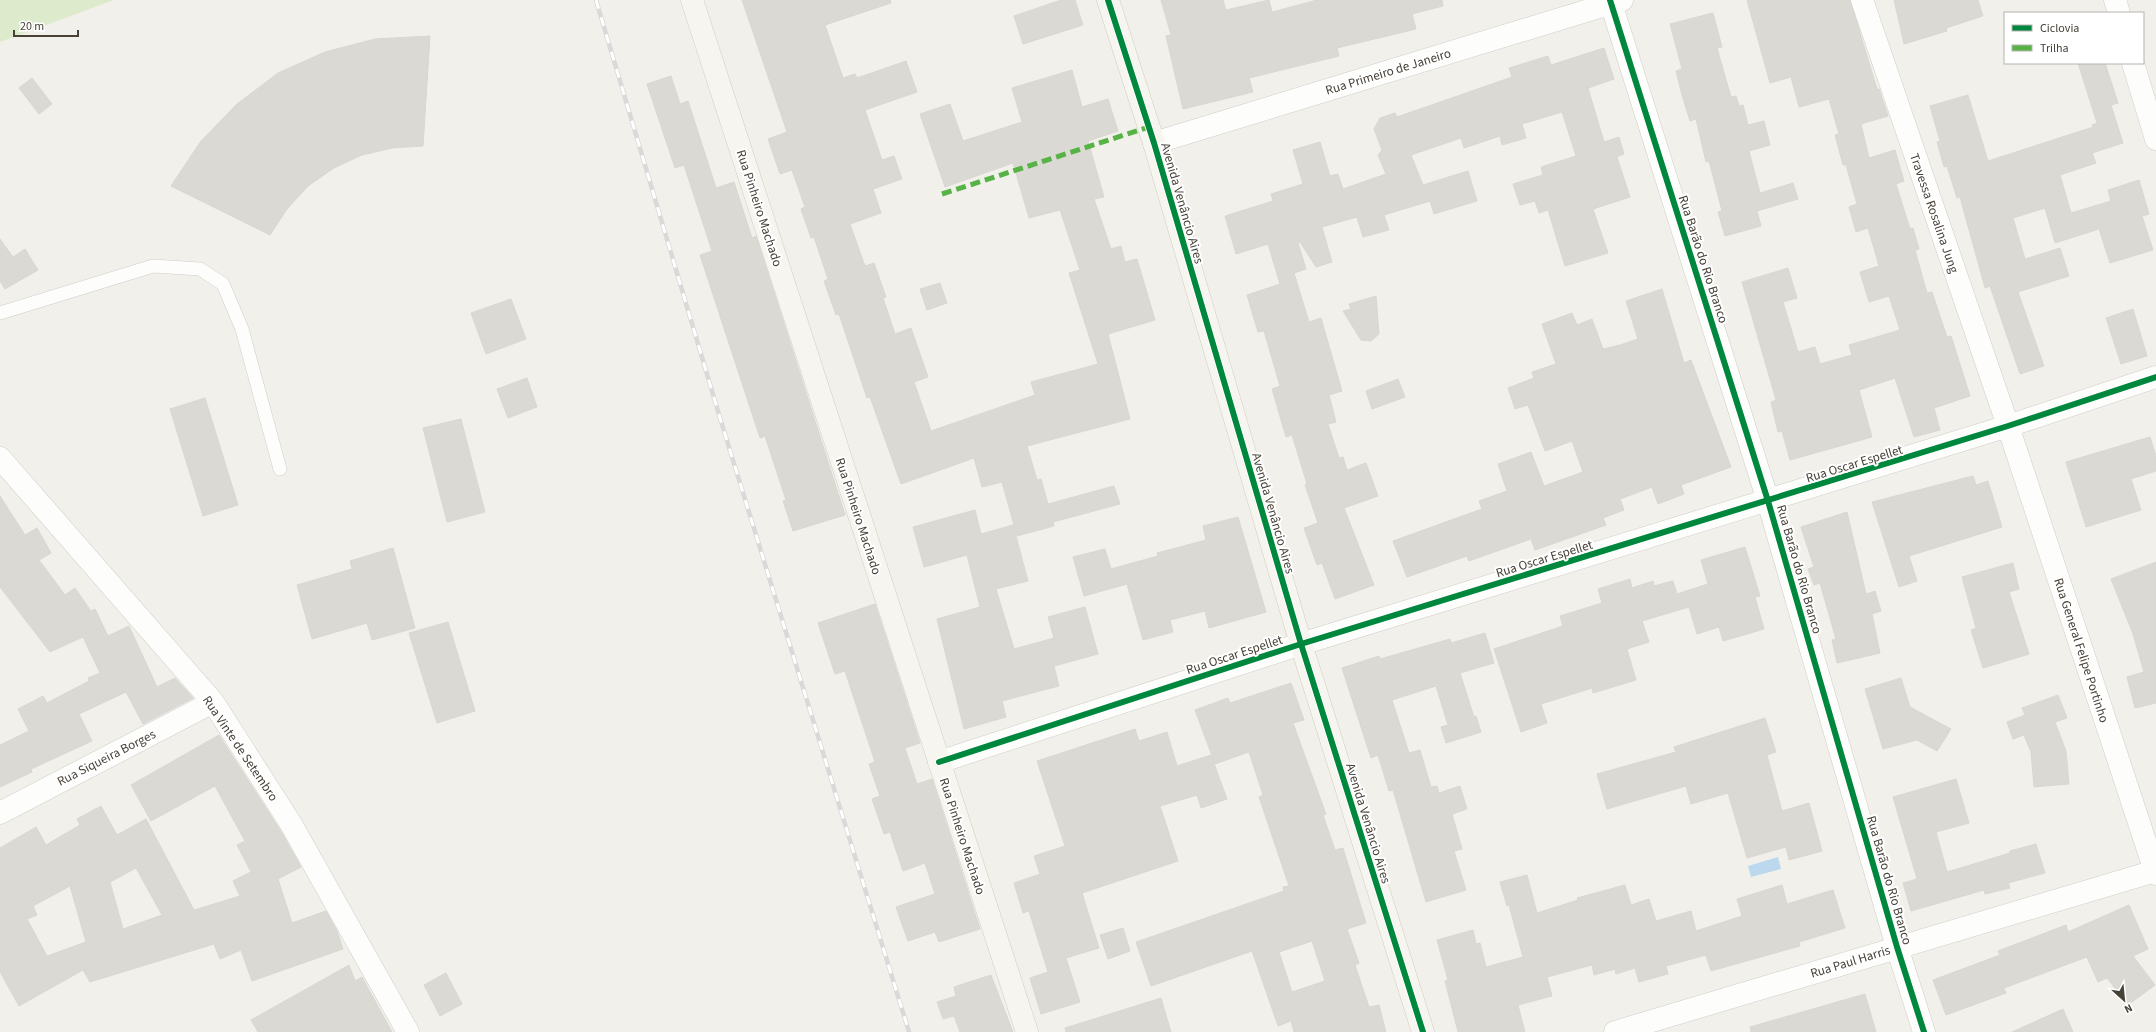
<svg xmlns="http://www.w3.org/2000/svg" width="2156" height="1032" font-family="'Source Sans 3',sans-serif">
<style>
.green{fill:#ddebcc}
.water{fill:#bcd8ee}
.building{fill:#dbd9d3;stroke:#d9d7d1;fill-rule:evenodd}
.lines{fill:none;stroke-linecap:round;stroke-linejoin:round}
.lane-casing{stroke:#cfcdc8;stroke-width:14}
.street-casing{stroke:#cfcdc8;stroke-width:23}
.secondary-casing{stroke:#d0cdc2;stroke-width:23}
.lane{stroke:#fdfdfc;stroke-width:13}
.street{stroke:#fdfdfc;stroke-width:22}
.secondary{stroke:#f6f5ef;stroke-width:22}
.rail-casing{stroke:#d9d9d8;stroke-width:4.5}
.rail{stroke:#fff;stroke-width:3;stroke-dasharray:9;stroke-linecap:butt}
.quiet{stroke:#57b346;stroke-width:5;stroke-dasharray:10 5;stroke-linecap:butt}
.cycleway-casing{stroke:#fff;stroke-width:8}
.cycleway{stroke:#00873e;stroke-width:6}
.labels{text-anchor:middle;stroke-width:4;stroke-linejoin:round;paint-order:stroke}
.street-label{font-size:13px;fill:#474137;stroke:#fff}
</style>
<rect width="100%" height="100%" fill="#f1f0eb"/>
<path class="green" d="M 0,0 L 114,0 L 0,42 Z"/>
<path class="water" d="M 1778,857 L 1781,869 L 1751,877 L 1748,866 Z"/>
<path class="building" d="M 742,0 L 890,0 L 891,3 L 825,25 L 843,78 L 855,74 L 857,78 L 906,61 L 917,92 L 865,110 L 882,160 L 894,156 L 902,179 L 873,189 L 881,213 L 850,224 L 865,266 L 874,263 L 886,297 L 883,298 L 895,334 L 911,328 L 928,377 L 914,382 L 931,431 L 1035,395 L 1031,382 L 1098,364 L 1069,273 L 1080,270 L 1060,210 L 1029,218 L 1013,163 L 945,187 L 920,114 L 950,104 L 963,141 L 1022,122 L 1012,88 L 1072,70 L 1082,107 L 1108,99 L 1118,131 L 1088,141 L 1104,197 L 1094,199 L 1111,249 L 1121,246 L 1125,262 L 1137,259 L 1155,320 L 1108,334 L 1130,419 L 1027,446 L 1037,480 L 1041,479 L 1048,504 L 1114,486 L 1120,504 L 1053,522 L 1054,526 L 1017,536 L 1002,482 L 982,487 L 974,458 L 901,484 L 870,397 L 867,398 L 839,314 L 836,315 L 824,281 L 828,279 L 814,237 L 811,238 L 801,209 L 805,207 L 792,170 L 780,174 L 768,139 L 787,132 Z
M 1061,0 L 1075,0 L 1083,25 L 1023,44 L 1014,16 Z
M 1161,0 L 1223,0 L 1226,10 L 1269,0 L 1272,12 L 1317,0 L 1442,0 L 1443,6 L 1412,14 L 1416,29 L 1337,48 L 1339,56 L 1249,78 L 1253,92 L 1183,109 L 1166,36 L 1171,35 Z
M 1747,0 L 1850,0 L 1877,89 L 1879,89 L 1888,116 L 1861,124 L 1869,158 L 1895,150 L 1904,181 L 1896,184 L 1910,229 L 1913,228 L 1919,249 L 1915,250 L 1927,293 L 1932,292 L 1947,337 L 1951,336 L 1970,396 L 1934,408 L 1940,430 L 1914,437 L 1895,378 L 1859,390 L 1872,437 L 1790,460 L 1782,431 L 1778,432 L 1771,402 L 1776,400 L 1742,282 L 1788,268 L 1797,298 L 1783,302 L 1798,352 L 1815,347 L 1820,364 L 1852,355 L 1849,345 L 1900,330 L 1889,296 L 1869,302 L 1860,272 L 1879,266 L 1868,228 L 1856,232 L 1849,207 L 1857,204 L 1846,165 L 1843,165 L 1835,135 L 1839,134 L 1829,99 L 1799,107 L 1791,77 L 1770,83 Z
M 1894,0 L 1978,0 L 1983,16 L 1946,28 L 1947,31 L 1904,44 Z
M 1713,13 L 1722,47 L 1717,48 L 1731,97 L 1736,96 L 1739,106 L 1743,105 L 1748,125 L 1764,121 L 1770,145 L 1749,151 L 1760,193 L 1793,183 L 1798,199 L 1757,211 L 1761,226 L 1725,236 L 1718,212 L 1722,211 L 1709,161 L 1706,162 L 1696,119 L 1690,121 L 1682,95 L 1676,71 L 1682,69 L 1670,24 Z
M 430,36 L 423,146 L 392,148 L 362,155 L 334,168 L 308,186 L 287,209 L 270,235 L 171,186 L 201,141 L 237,104 L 278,73 L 325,52 L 375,39 Z
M 1604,48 L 1614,79 L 1588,88 L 1604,142 L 1619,137 L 1624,154 L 1617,157 L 1630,197 L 1593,209 L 1608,253 L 1565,266 L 1548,210 L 1539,213 L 1535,201 L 1520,205 L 1513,184 L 1543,175 L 1541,167 L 1576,156 L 1562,112 L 1522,124 L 1526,138 L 1502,145 L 1500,136 L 1464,148 L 1461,138 L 1411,155 L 1423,185 L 1468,171 L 1477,201 L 1434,214 L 1430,201 L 1384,215 L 1389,230 L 1363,237 L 1357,217 L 1322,227 L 1332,262 L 1316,267 L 1300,242 L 1298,243 L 1306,269 L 1294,273 L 1309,322 L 1321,318 L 1342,391 L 1329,395 L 1336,422 L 1328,424 L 1339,458 L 1343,457 L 1347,470 L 1366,463 L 1378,496 L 1344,508 L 1374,585 L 1335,599 L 1322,563 L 1317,565 L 1304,528 L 1318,523 L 1305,485 L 1307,484 L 1292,435 L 1286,437 L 1272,389 L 1280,386 L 1264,331 L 1258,332 L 1247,295 L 1280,284 L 1268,244 L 1236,254 L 1225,216 L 1273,201 L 1271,194 L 1303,184 L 1293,150 L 1320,142 L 1330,176 L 1338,174 L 1343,189 L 1386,174 L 1378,155 L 1382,150 L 1374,129 L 1380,118 L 1395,113 L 1397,117 L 1512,77 L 1509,68 L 1548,56 L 1551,65 Z
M 2078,63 L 2105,63 L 2118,103 L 2111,105 L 2123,143 L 2092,153 L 2096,163 L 2060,175 L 2071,213 L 2111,201 L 2108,190 L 2139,180 L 2149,214 L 2142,216 L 2153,250 L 2110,263 L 2099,229 L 2055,243 L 2045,208 L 2013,218 L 2025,259 L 2060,248 L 2069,276 L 2018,292 L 2044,366 L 2020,374 L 1990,286 L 1985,288 L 1960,197 L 1957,198 L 1947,166 L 1944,167 L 1937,142 L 1940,141 L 1930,106 L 1968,95 L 1988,161 L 2093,127 L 2092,125 L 2097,123 Z
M 671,76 L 680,104 L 688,101 L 716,188 L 734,182 L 752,238 L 756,236 L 845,515 L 793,531 L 783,501 L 786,500 L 765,436 L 760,438 L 700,255 L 712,251 L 684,165 L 675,168 L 647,84 Z
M 32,78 L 52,104 L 39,114 L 19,88 Z
M 0,239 L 13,257 L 25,249 L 38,270 L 5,289 L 0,281 Z
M 940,283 L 947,303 L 927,310 L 920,289 Z
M 1662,289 L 1684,363 L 1691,360 L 1731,467 L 1681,485 L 1684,494 L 1658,504 L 1652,487 L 1620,499 L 1624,510 L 1603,518 L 1606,525 L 1535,550 L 1531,539 L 1469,561 L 1467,556 L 1407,577 L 1393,541 L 1482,509 L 1479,501 L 1507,491 L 1498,464 L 1531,452 L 1544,486 L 1583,472 L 1572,441 L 1545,451 L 1528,405 L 1515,409 L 1508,388 L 1534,378 L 1532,372 L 1556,364 L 1542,324 L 1572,313 L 1577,325 L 1592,319 L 1603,349 L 1620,345 L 1638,339 L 1626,301 Z
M 1376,296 L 1379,334 L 1371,341 L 1361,340 L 1343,311 L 1351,309 L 1349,304 Z
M 511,299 L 526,339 L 486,354 L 471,313 Z
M 2133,309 L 2147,356 L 2121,364 L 2106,318 Z
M 527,378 L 537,407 L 508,418 L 497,389 Z
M 1398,379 L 1405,397 L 1372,409 L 1366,391 Z
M 205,398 L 238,505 L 203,516 L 170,409 Z
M 461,419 L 485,512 L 447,522 L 423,428 Z
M 2150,437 L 2156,456 L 2156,471 L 2131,479 L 2141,510 L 2086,527 L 2066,462 Z
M 1973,476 L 1976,485 L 1988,481 L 2002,527 L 1909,556 L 1917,581 L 1899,587 L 1872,502 Z
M 0,496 L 25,535 L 37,528 L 51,553 L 39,560 L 65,595 L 75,588 L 91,611 L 95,609 L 108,636 L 129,626 L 157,687 L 175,678 L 193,698 L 143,724 L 126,692 L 79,714 L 92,741 L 31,769 L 32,772 L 0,787 L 0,745 L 29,731 L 18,709 L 43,696 L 47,703 L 89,681 L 88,678 L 100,673 L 83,637 L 50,652 L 0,587 Z
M 975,510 L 981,534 L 1013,525 L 1028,581 L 996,589 L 1014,649 L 1054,638 L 1048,617 L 1085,607 L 1098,654 L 1054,666 L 1059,686 L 1002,701 L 1006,717 L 964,729 L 937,619 L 980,607 L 967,555 L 924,567 L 913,527 Z
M 1847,512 L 1866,594 L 1875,591 L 1881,611 L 1872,614 L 1880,653 L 1837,663 L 1832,640 L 1836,639 L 1820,583 L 1814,585 L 1808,569 L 1814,567 L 1801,527 Z
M 1238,517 L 1266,612 L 1209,628 L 1205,611 L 1170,620 L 1173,632 L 1143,640 L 1127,584 L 1084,596 L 1073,557 L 1105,549 L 1111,569 L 1158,556 L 1157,553 L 1206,540 L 1203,526 Z
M 1745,547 L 1760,596 L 1755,597 L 1764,629 L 1723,641 L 1719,627 L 1697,634 L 1689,607 L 1642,621 L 1649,642 L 1627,649 L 1636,680 L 1593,693 L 1592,688 L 1541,704 L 1547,723 L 1521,732 L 1494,649 L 1563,626 L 1560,616 L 1602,603 L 1598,589 L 1630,579 L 1632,588 L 1653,581 L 1654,586 L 1673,581 L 1677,594 L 1708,584 L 1701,560 Z
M 393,548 L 415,628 L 372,640 L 367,623 L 312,639 L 297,585 L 352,569 L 350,561 Z
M 2156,562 L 2156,703 L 2135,708 L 2127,677 L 2144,672 L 2133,634 L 2111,579 Z
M 2013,563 L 2019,589 L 2009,592 L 2029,654 L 1983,668 L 1971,630 L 1976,628 L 1962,577 Z
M 875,604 L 920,743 L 905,748 L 917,784 L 932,779 L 980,929 L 939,942 L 935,932 L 908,941 L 896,907 L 935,894 L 925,863 L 903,871 L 890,832 L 884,834 L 872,799 L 880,796 L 869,764 L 875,762 L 845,671 L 835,674 L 818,623 Z
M 448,622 L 475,711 L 437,723 L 409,633 Z
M 1485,633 L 1494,663 L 1460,673 L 1474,717 L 1476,716 L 1481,732 L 1446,743 L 1441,727 L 1448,725 L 1436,686 L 1392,700 L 1409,753 L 1420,750 L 1431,787 L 1437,786 L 1439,793 L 1460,786 L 1467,809 L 1452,814 L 1462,849 L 1454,851 L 1466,890 L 1426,902 L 1393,790 L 1389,791 L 1378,755 L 1371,758 L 1342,668 L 1379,656 L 1380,659 L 1450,639 L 1451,643 Z
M 1901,678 L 1910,707 L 1951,729 L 1937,751 L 1917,740 L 1883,749 L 1865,689 Z
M 1291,683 L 1304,720 L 1293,723 L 1326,814 L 1323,815 L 1335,850 L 1343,848 L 1366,923 L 1347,929 L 1359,963 L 1355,965 L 1369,1007 L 1379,1005 L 1386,1032 L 1294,1032 L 1291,1021 L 1278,1026 L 1252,951 L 1151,986 L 1136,942 L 1284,891 L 1283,887 L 1289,886 L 1259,797 L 1263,795 L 1249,752 L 1215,764 L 1195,710 L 1228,698 L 1230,703 ZM 1312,941 L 1325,981 L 1292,992 L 1279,952 Z
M 2058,695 L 2067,718 L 2055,722 L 2066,751 L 2069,784 L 2034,787 L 2031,752 L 2024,735 L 2013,739 L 2007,722 L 2025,715 L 2022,708 Z
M 1765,718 L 1776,752 L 1767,755 L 1782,811 L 1809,803 L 1822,851 L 1789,860 L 1786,847 L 1747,858 L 1728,793 L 1691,804 L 1686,786 L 1607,809 L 1597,774 L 1676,752 L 1674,747 Z
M 1135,729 L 1139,741 L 1167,732 L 1177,766 L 1211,755 L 1227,799 L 1201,808 L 1197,795 L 1160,806 L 1178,861 L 1082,893 L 1099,948 L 1066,958 L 1080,1002 L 1041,1014 L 1030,978 L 1048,972 L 1029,911 L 1023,913 L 1014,883 L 1040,874 L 1034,856 L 1065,846 L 1037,761 Z
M 219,735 L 280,830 L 301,867 L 278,879 L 292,923 L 326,911 L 337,931 L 343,949 L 252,981 L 241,950 L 220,959 L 214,944 L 90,982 L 83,970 L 19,1006 L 0,972 L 0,848 L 36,827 L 46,845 L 80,825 L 77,819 L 101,806 L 117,835 L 146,819 L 194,910 L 240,896 L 233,881 L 251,872 L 237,845 L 245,841 L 215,786 L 151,821 L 131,785 ZM 136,868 L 162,915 L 123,929 L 110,882 ZM 70,886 L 86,942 L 47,956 L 27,919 L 37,915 L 33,906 Z
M 1956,779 L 1969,823 L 1936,832 L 1947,872 L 2010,853 L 2010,851 L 2036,844 L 2045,873 L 2008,883 L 2010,888 L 1985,894 L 1984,890 L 1911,911 L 1903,883 L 1917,879 L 1893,797 Z
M 1527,875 L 1537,913 L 1578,900 L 1577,898 L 1625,885 L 1631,905 L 1649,899 L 1656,921 L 1691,911 L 1696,931 L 1742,916 L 1737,899 L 1782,885 L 1787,904 L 1833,890 L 1845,928 L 1799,942 L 1800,946 L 1711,971 L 1706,955 L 1666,966 L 1668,974 L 1639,982 L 1635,968 L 1616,974 L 1615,969 L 1594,975 L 1592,965 L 1547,977 L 1552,996 L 1518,1005 L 1525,1032 L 1458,1032 L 1445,981 L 1448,980 L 1437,940 L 1473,930 L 1476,944 L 1480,943 L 1486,967 L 1523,957 L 1509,905 L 1507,906 L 1500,882 Z
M 2129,905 L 2148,949 L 2133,956 L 2155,985 L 2128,1005 L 2107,978 L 2098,982 L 2087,957 L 2004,988 L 2006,993 L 1946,1015 L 1933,980 L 2000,955 L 1998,951 L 2066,925 L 2068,932 Z
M 1123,928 L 1130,951 L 1108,959 L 1100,935 Z
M 349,965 L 355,981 L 362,977 L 392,1032 L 258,1032 L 251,1020 Z
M 446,973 L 462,1004 L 440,1016 L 424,985 Z
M 991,975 L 1013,1032 L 960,1032 L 954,1016 L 943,1019 L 937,1002 L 956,996 L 954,987 Z
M 1865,994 L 1876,1032 L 1751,1032 L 1750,1027 Z
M 1161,998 L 1171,1032 L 1066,1032 L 1065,1028 Z
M 2063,1009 L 2073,1032 L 2012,1032 Z"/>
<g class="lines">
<g class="lane-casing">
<path id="lane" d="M 0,313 L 153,266 L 200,269 L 223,284 L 242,329 L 280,469"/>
</g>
<g class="street-casing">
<path id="street" d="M 1610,0 L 1768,501 L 1897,947 L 1924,1032
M 1862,0 L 2008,426 L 2156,874
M 2115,0 L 2119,13
M 2133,63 L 2156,139
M 1154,143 L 1622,0
M 0,458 L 213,702 L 291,824 L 408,1032
M 939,762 L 1301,644 L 2008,426 L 2156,377
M 0,813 L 213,702
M 1615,1032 L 2155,871"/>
</g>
<g class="secondary-casing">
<path id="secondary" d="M 692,0 L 1027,1032
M 1108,0 L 1154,143 L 1301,644 L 1423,1032"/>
</g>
<use href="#lane" class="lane"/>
<use href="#street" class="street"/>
<use href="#secondary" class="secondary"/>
<g class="rail-casing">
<path id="rail" d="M 596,0 L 720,418 L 909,1032"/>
</g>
<use href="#rail" class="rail"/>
<path class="quiet" d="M 942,194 L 1149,127"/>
<g class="cycleway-casing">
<path id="cycleway" d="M 1108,0 L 1154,143 L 1301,644 L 1423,1032
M 1610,0 L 1768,501 L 1897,947 L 1924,1032
M 939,762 L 1301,644 L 2008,426 L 2156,377"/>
</g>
<use href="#cycleway" class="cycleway"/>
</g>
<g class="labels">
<g class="street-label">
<text transform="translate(1388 71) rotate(-17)" y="5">Rua Primeiro de Janeiro</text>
<text transform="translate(1183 203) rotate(74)" y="5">Avenida Venâncio Aires</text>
<text transform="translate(760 208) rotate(72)" y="5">Rua Pinheiro Machado</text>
<text transform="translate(1935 213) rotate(71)" y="5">Travessa Rosalina Jung</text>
<text transform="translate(1704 259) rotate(72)" y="5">Rua Barão do Rio Branco</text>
<text transform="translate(1854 463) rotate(-17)" y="5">Rua Oscar Espellet</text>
<text transform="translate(1274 513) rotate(74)" y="5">Avenida Venâncio Aires</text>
<text transform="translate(859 516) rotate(72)" y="5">Rua Pinheiro Machado</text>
<text transform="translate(1544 558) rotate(-17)" y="5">Rua Oscar Espellet</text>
<text transform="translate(1800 569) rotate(74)" y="5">Rua Barão do Rio Branco</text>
<text transform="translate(2082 650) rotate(72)" y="5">Rua General Felipe Portinho</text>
<text transform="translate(1234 654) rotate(-18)" y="5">Rua Oscar Espellet</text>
<text transform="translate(241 748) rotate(56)" y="5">Rua Vinte de Setembro</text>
<text transform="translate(106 757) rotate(-27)" y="5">Rua Siqueira Borges</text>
<text transform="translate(1369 823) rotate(73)" y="5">Avenida Venâncio Aires</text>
<text transform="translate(963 836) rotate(72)" y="5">Rua Pinheiro Machado</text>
<text transform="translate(1890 880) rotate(74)" y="5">Rua Barão do Rio Branco</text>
<text transform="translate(1850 961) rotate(-17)" y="5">Rua Paul Harris</text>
</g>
</g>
<rect x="2004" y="12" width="140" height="52" fill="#ffffff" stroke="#b5b3af"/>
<rect x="2012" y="25" width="20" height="6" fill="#00873e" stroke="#b5b3af"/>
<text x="2040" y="32" font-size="12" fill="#474137">Ciclovia</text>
<rect x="2012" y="45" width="20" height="6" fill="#57b346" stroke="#b5b3af"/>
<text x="2040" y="52" font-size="12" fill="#474137">Trilha</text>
<g transform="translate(2124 1000) rotate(153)" stroke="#ffffff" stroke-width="3" paint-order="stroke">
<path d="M0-3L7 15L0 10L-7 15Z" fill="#474137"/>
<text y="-6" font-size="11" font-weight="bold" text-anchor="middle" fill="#474137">N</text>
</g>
<path d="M14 30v6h64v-6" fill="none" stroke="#474137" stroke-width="2"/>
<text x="20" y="30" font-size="12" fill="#474137" stroke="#ffffff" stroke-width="3" paint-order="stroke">20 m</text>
</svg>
